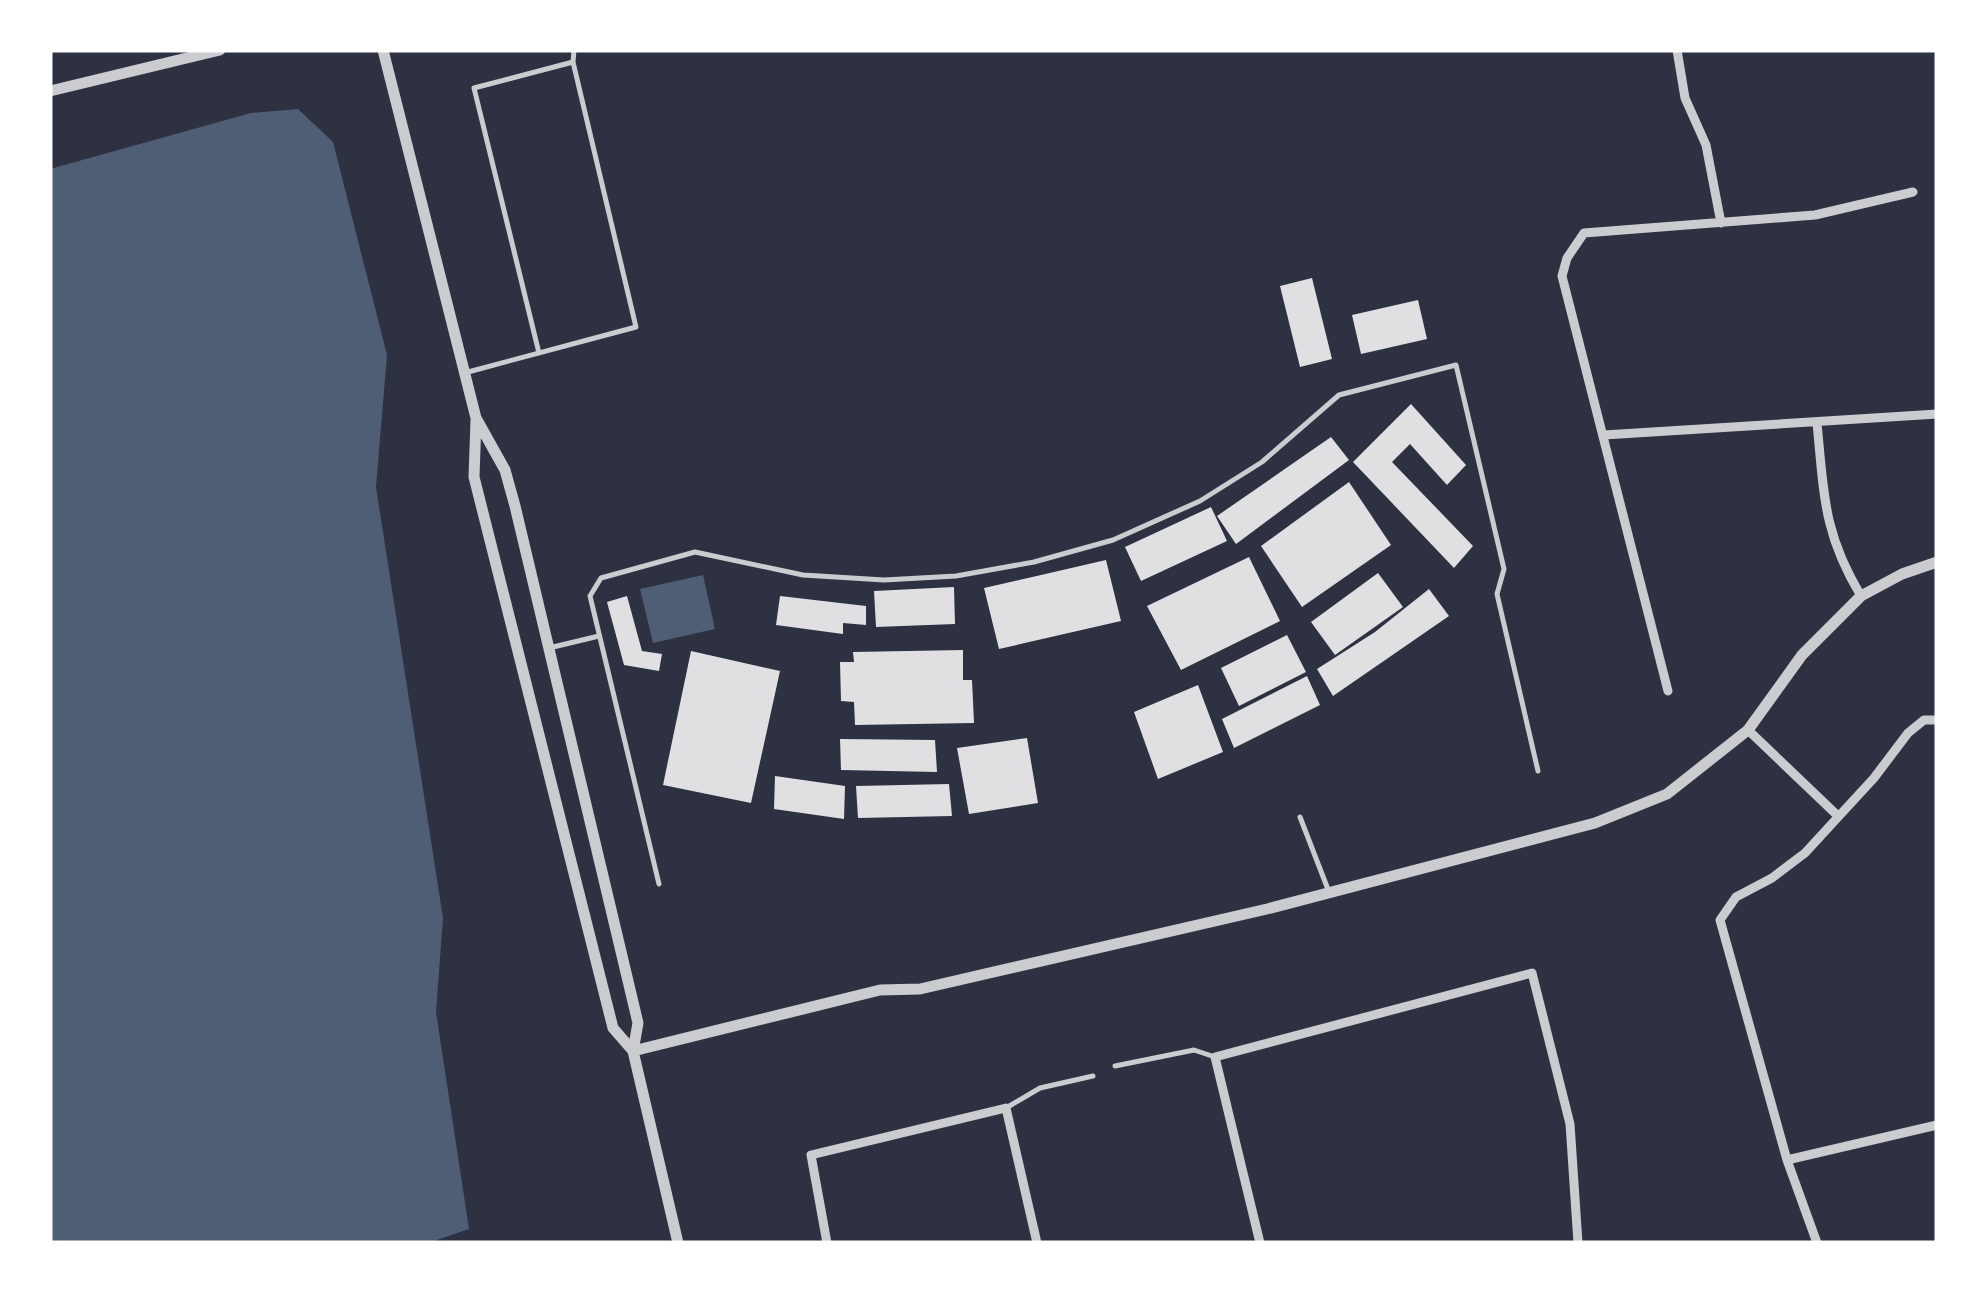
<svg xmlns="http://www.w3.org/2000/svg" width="1987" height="1293" font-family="Poppins,sans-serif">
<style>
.water{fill:#4f5d75}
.building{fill:#e0e0e3}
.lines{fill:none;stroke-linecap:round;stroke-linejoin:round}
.service{stroke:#caccd0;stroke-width:5}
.minor{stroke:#caccd0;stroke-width:9}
.tertiary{stroke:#caccd0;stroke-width:11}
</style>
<rect width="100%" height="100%" fill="#2d3142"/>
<path class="water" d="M 298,109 L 333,142 L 387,355 L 376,487 L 443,918 L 436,1012 L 469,1229 L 428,1243 L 50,1243 L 50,169 L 251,113 Z
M 703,575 L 715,629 L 653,643 L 640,589 Z"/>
<path class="building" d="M 1312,278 L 1332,359 L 1300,367 L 1280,286 Z
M 1418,300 L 1427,339 L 1361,354 L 1352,315 Z
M 1411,404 L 1466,465 L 1447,485 L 1410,444 L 1392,462 L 1473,546 L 1454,568 L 1353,462 Z
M 1331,437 L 1349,460 L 1236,544 L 1217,516 Z
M 1349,482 L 1391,545 L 1302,607 L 1261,546 Z
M 1211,507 L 1227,541 L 1141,581 L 1125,547 Z
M 1249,557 L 1280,621 L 1181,670 L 1147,606 Z
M 1106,560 L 1121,621 L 999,649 L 984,588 Z
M 1378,573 L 1403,607 L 1335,655 L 1311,622 Z
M 954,587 L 955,624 L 876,627 L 874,591 Z
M 1429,589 L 1449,616 L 1333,696 L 1317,669 L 1375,632 Z
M 627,596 L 642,651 L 662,654 L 659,671 L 624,665 L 607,602 Z
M 780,596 L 866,606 L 866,625 L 843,623 L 843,634 L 776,625 Z
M 1287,635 L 1306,672 L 1239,706 L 1221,668 Z
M 963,650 L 963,680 L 972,680 L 974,723 L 855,725 L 854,702 L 841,701 L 840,662 L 854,662 L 853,652 Z
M 691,651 L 780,671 L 751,803 L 663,785 Z
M 1307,676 L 1320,705 L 1234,748 L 1222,719 Z
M 1198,685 L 1223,752 L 1158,779 L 1134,712 Z
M 1027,738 L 1038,803 L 969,814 L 957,748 Z
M 840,739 L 935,740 L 937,772 L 841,770 Z
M 775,776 L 845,786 L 844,819 L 774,809 Z
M 949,784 L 952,816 L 858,818 L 856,786 Z"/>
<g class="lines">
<path class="service" d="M 573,62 L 574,50
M 468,372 C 524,357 580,342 636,327 L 573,62 L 474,88 L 539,353
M 549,648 L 599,636
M 1300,817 L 1329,892
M 659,884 L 590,596 L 601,578 L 695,552 L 803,575 L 884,580 L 956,576 L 1034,562 L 1113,540 L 1200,501 L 1262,462 L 1339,395 L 1456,365 L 1504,569 L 1497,594 L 1538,771
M 1115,1066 L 1194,1050 L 1215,1057
M 1006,1108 L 1040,1088 L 1093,1076"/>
<path class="minor" d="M 1677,50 L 1685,98 L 1706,145 L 1721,223
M 1817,423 C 1824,494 1823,533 1861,596
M 1604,435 L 1937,414
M 1668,691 L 1562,276 L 1567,258 L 1584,233 L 1815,215 L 1913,192
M 1748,730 L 1838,816
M 1787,1160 L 1937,1125
M 827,1243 L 811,1155 L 1006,1108 L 1037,1243
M 1260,1243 L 1215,1057 L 1532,973 L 1570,1124 L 1578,1243
M 1817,1243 L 1787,1160 L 1720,920 L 1736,897 L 1772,878 L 1805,853 L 1874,778 L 1908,733 L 1924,720 L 1937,720"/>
<path class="tertiary" d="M 383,50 L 476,418 L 505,470 L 515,506 L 638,1023 L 633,1051 L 678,1243
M 50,91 L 220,50
M 476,420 L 474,477 L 613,1028 L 633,1051
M 633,1051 L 880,990 L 920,989 L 1267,909 L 1595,823 L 1667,794 L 1748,730 L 1802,655 L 1861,596 L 1902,574 L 1937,562"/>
</g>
<rect width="1987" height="1293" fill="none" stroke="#ffffff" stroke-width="105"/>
</svg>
